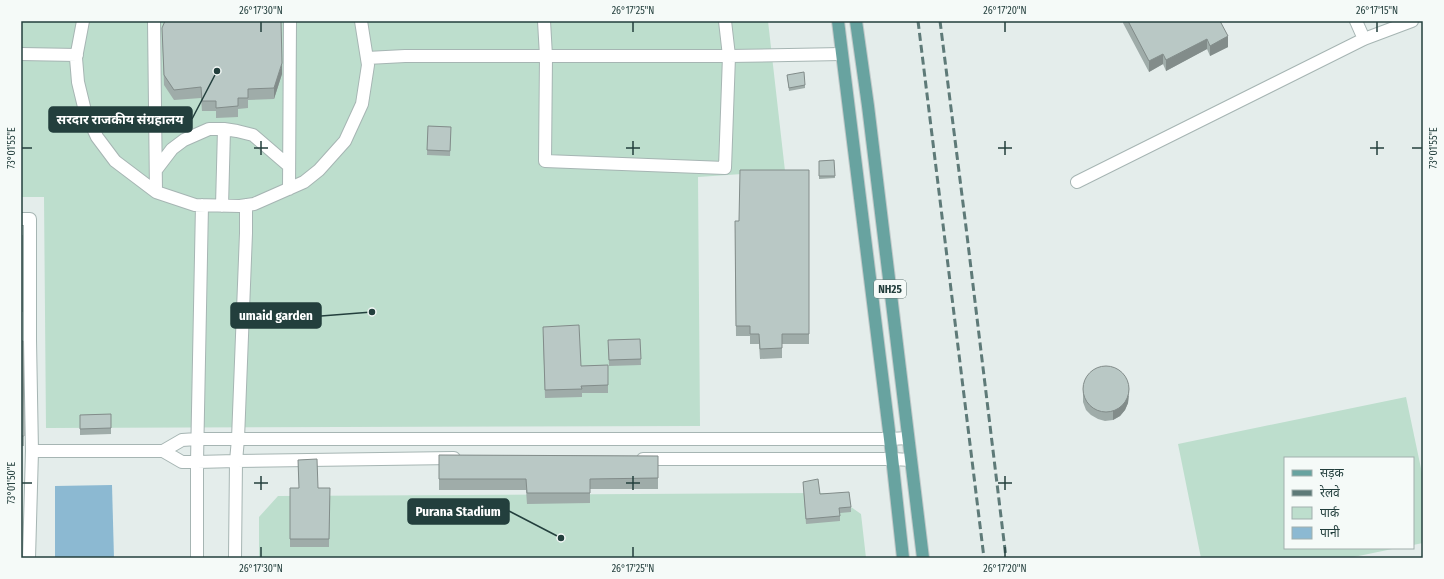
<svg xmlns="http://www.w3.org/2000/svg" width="1444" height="579" font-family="'Fira Sans Condensed','Noto Sans Devanagari',sans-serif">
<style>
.green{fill:#bddecd}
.water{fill:#8cb9d2}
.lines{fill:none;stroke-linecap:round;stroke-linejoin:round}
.street-casing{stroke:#a6b5b3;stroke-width:14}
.primary-casing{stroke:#c1c9c9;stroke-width:14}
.street{stroke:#fff;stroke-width:12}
.primary{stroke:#68a3a0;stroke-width:12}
.rail{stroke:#5e7a78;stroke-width:3;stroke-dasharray:8 4;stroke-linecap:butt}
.wall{fill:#9faca9}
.shaded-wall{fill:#828c8a}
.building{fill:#b9c8c5;stroke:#828c8a}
.ticks{fill:none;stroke:#233f3d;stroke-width:1.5}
.labels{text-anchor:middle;stroke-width:4;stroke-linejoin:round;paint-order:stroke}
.shield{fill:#f5faf8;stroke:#627775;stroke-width:1}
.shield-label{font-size:11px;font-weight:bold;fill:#233f3d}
.leader{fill:none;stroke:#233f3d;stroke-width:1.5}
.callout-dot{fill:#233f3d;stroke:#f5faf8;stroke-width:1.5}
.callout{fill:#233f3d;stroke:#233f3d;stroke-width:1.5}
.callout-label{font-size:13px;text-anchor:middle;font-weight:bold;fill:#fff}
.neatline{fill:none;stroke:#233f3d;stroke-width:1.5}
.ticks-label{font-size:10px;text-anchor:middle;fill:#233f3d}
</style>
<rect width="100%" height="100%" fill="#e4edeb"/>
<path class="green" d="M 21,21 L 768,21 L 785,171 L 698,177 L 700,426 L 46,428 L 44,197 L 21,197 Z
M 1406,397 L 1423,478 L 1423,543 L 1413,545 L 1413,458 L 1285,458 L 1285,548 L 1397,548 L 1349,558 L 1201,558 L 1178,444 Z
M 831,493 L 861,514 L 866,558 L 259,558 L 259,517 L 278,496 Z"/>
<path class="water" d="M 112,485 L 114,558 L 55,558 L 55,486 Z"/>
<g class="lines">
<g class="street-casing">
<path id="street" d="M 83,21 L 76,58 L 78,82 L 85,111 L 97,137 L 115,161 L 156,192 L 195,205 L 240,206 L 254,204 L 304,182 L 319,170 L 345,141 L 362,104 L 368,65 L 361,21
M 154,21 L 156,192
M 544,21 L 546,56 L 545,161 L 725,168 L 729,56 L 725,21
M 1356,21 L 1364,39
M 21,54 L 77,55
M 367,58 L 405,56 L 729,56 L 842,54
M 156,170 L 172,149 L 184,140 L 209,129 L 224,129 L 237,131 L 253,135 L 289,166
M 1077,182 L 1364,39 L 1412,21
M 289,189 L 290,21
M 222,206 L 224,129
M 21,219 L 30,219 L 30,340 L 32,451 L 29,558
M 32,451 L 163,451 L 182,462 L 197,462 L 236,461 L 454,458
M 163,451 L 182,440 L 197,439 L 890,439 L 908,438
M 643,459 L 893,459 L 911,460
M 197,558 L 197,462 L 202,205
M 235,558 L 236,461 L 238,439 L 246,233 L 246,205"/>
</g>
<g class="primary-casing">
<path id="primary" d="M 838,21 L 890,439 L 903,558
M 856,21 L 868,106 L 923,558"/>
</g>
<use href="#street" class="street"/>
<use href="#primary" class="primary"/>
<path class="rail" d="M 918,21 L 984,558
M 940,21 L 966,227 L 1006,558"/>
</g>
<path class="wall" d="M 1123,21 L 1220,21 L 1228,47 L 1210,56 L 1207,49 L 1166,71 L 1163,64 L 1149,72 L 1123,23 Z
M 162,28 L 282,74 L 274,99 L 248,100 L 248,108 L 238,109 L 238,117 L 216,118 L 216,111 L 202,111 L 201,98 L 174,100 L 164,85 Z
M 787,75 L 805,85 L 805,88 L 789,91 Z
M 428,126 L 451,127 L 450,156 L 427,155 Z
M 834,160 L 835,178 L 819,179 L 819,161 Z
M 809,170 L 809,344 L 782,344 L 782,358 L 760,359 L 759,344 L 750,344 L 750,336 L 736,336 L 735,221 L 739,221 Z
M 21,235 L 22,235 L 22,322 L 21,322 Z
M 543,335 L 581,366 L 608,365 L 608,393 L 582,393 L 582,397 L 545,398 Z
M 640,339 L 641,365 L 609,366 L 608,340 Z
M 21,341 L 24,436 L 24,446 L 21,446 Z
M 1083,386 L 1129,396 L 1128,403 L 1125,410 L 1120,416 L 1113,420 L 1105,421 L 1098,419 L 1091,415 L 1086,410 L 1083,402 Z
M 111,414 L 111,434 L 80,435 L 80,415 Z
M 439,455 L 658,456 L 658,489 L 590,489 L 590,503 L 527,504 L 526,490 L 439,490 Z
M 298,460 L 318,488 L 330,488 L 329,547 L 290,547 L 290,488 L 299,488 Z
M 803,482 L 820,494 L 851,507 L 851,512 L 840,513 L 840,521 L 806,524 Z"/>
<path class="shaded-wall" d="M 1228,36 L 1228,47 L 1210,56 L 1210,46 Z
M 1207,39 L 1207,49 L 1166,71 L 1166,60 Z
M 1163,54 L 1163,64 L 1149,72 L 1149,61 Z
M 282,63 L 282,74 L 274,99 L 274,88 Z
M 1129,388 L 1128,403 L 1125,410 L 1120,416 L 1113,420 L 1113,411 Z"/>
<path class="building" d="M 165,21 L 281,21 L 282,63 L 274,88 L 248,89 L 248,98 L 238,98 L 238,106 L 216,108 L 216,101 L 202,101 L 201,87 L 174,90 L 164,75 L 162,28 Z
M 1128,21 L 1220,21 L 1228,36 L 1210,46 L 1207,39 L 1166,60 L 1163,54 L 1149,61 Z
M 804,72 L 805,85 L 789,88 L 787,75 Z
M 428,126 L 451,127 L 450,151 L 427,150 Z
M 834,160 L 835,176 L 819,176 L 819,161 Z
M 740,170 L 809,170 L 809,334 L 782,334 L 782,348 L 760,349 L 759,334 L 750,334 L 750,326 L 736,326 L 735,221 L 739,221 Z
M 21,235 L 22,235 L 22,312 L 21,312 Z
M 579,325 L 581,366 L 608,365 L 608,385 L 581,386 L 582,389 L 545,390 L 543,327 Z
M 640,339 L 641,359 L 609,360 L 608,340 Z
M 21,341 L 23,341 L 24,436 L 21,436 Z
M1083 389a23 23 0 1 1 46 0a23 23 0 1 1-46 0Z
M 111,414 L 111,428 L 80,429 L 80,415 Z
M 439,455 L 658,456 L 658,478 L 590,479 L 590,493 L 527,493 L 526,479 L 439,479 Z
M 317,459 L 318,488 L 330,488 L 329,539 L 290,539 L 290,488 L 299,488 L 298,460 Z
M 818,479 L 820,494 L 849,492 L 851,507 L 839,508 L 840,516 L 806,519 L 803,482 Z"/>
<path class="ticks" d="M 261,22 L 261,32M 633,22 L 633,32M 1005,22 L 1005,32M 1377,22 L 1377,32M 261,141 L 261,155M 633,141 L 633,155M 1005,141 L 1005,155M 1377,141 L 1377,155M 22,148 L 32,148M 254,148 L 268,148M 626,148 L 640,148M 998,148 L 1012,148M 1370,148 L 1384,148M 1412,148 L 1422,148M 261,476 L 261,490M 633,476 L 633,490M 1005,476 L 1005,490M 22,483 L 32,483M 254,483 L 268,483M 626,483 L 640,483M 998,483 L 1012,483M 261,547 L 261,557M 633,547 L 633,557M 1005,547 L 1005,557"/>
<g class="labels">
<rect class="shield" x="874" y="280" width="32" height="18" rx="3"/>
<g class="shield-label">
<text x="890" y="293">NH25</text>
</g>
</g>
<path class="leader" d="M217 71L192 119M372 312L321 316M561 538L509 511"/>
<g class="callout-dot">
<circle cx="217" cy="71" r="4"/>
<circle cx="372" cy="312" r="4"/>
<circle cx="561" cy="538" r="4"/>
</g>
<g class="callout">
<rect x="49" y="107" width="143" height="25" rx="4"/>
<rect x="231" y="303" width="90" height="25" rx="4"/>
<rect x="408" y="499" width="101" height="25" rx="4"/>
</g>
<g class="callout-label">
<text x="120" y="124">सरदार राजकीय संग्रहालय</text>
<text x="276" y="320">umaid garden</text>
<text x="458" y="516">Purana Stadium</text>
</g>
<rect width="1444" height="579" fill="none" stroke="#f5faf8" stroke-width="44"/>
<rect x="1284" y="457" width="130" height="92" fill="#f5faf8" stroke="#a1afad"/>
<rect x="1292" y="470" width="20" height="6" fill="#68a3a0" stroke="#a1afad"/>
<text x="1320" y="477" font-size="12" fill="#233f3d">सड़क</text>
<rect x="1292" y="490" width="20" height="6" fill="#5e7a78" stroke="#a1afad"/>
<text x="1320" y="497" font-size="12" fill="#233f3d">रेलवे</text>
<rect x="1292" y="507" width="20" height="12" fill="#bddecd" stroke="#a1afad"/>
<text x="1320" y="517" font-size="12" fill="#233f3d">पार्क</text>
<rect x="1292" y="527" width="20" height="12" fill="#8cb9d2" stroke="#a1afad"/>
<text x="1320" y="537" font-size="12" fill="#233f3d">पानी</text>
<rect x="22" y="22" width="1400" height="535" class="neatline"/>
<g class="ticks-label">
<text x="261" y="14">26°17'30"N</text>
<text x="633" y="14">26°17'25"N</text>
<text x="1005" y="14">26°17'20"N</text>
<text x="1377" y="14">26°17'15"N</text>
<text transform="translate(1433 148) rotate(-90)" y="4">73°01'55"E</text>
<text transform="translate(11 148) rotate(-90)" y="4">73°01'55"E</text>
<text transform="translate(11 483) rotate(-90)" y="4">73°01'50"E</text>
<text x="261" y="572">26°17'30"N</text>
<text x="633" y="572">26°17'25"N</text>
<text x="1005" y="572">26°17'20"N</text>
</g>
</svg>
